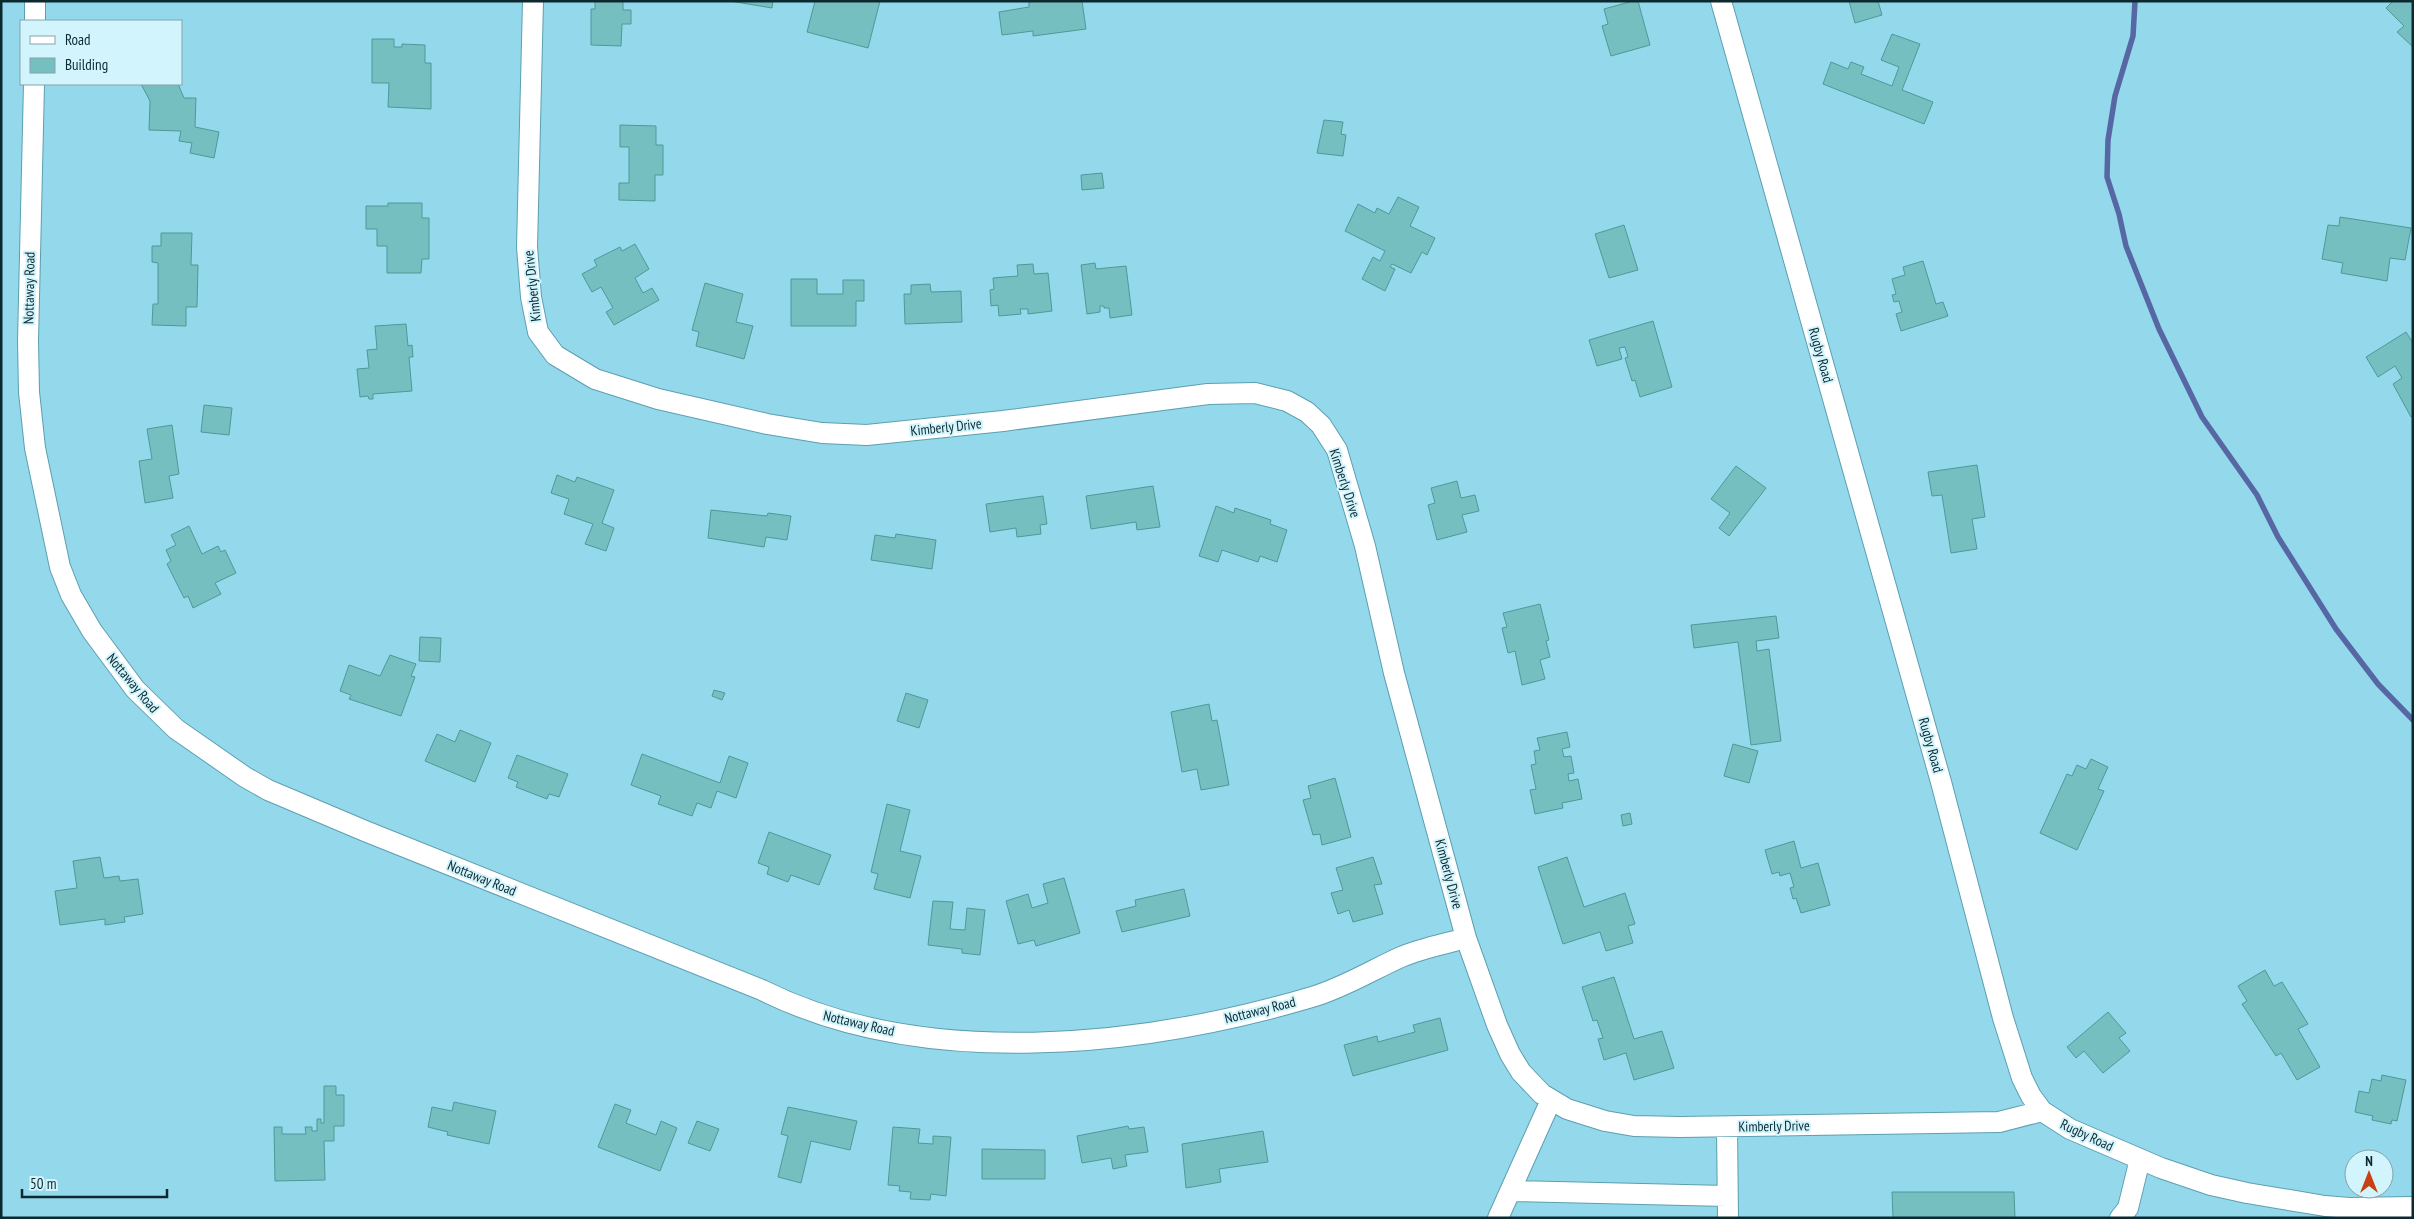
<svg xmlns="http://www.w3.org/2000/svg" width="2414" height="1219" font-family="'PT Sans Narrow',sans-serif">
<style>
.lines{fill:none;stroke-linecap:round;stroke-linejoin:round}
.stream{stroke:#5667a4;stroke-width:5.5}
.building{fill:#76bfc0;stroke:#4f9899}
.minor-casing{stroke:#5c9fb1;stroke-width:22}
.minor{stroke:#fff;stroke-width:20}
.labels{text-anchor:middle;stroke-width:4;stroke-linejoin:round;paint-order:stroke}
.street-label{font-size:14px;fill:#0c2930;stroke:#d2f4fd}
</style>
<rect width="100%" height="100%" fill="#94d9eb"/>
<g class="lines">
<path class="stream" d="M 2135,1 L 2133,36 L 2115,96 L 2108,140 L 2107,177 L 2119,214 L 2126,246 L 2159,329 L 2202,417 L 2257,495 L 2278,537 L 2336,629 L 2378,684 L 2413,720"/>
</g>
<path class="building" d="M 595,1 L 623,1 L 623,10 L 631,10 L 631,24 L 622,24 L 621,46 L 591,45 L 591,9 L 595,9 Z
M 730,1 L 773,1 L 772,8 Z
M 815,1 L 880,1 L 868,48 L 807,32 Z
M 1082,1 L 1086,29 L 1033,36 L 1033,31 L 1002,35 L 999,12 L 1029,7 L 1029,2 L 1035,1 Z
M 1633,1 L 1638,1 L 1650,45 L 1611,56 L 1602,26 L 1608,24 L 1604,9 Z
M 1849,1 L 1878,1 L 1882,15 L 1855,23 Z
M 2393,1 L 2413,1 L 2413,47 L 2397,32 L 2404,26 L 2386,8 Z
M 1892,34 L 1920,44 L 1902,90 L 1933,102 L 1924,124 L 1823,84 L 1831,62 L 1848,69 L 1851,62 L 1864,67 L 1861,74 L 1892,86 L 1899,67 L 1881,60 Z
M 372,39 L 394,39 L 394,47 L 402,47 L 402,44 L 425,45 L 425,63 L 431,63 L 431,109 L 388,107 L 389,83 L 372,83 Z
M 141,84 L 178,84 L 184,98 L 196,98 L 195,127 L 219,132 L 214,158 L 190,153 L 192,143 L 179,141 L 181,131 L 149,130 L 150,101 Z
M 1324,120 L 1343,122 L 1341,134 L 1346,135 L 1343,156 L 1317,153 Z
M 620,125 L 656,126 L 656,145 L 663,145 L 663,175 L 655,175 L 655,201 L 619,200 L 619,183 L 629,183 L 629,147 L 620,147 Z
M 1102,173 L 1104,188 L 1082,190 L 1081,175 Z
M 1398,197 L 1419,207 L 1410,226 L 1435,238 L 1427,255 L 1422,252 L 1411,273 L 1392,264 L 1390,267 L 1395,269 L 1385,291 L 1362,279 L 1373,257 L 1380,261 L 1385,251 L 1345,231 L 1358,204 L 1375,213 L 1377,208 L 1389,214 Z
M 388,203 L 422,203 L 422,218 L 429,218 L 429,259 L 422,259 L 421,273 L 387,273 L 387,246 L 377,246 L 377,229 L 366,229 L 366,206 L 388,206 Z
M 2340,217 L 2411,228 L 2405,260 L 2390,258 L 2387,281 L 2341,273 L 2343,263 L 2322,259 L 2328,225 L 2339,226 Z
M 1624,225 L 1638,270 L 1609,278 L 1595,234 Z
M 161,233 L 192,233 L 191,265 L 198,265 L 197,307 L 186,307 L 186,326 L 152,325 L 153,304 L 158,304 L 158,263 L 152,262 L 152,246 L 161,246 Z
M 635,244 L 649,269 L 635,278 L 643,293 L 652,288 L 659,300 L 614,325 L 606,312 L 613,308 L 601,287 L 592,292 L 582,274 L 597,266 L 594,260 L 620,247 L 622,251 Z
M 1923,261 L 1936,304 L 1943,302 L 1948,316 L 1901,331 L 1896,314 L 1902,312 L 1899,301 L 1894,302 L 1892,295 L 1896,294 L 1892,279 L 1905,275 L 1903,267 Z
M 1095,263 L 1096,269 L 1126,266 L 1132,315 L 1110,318 L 1109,308 L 1104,308 L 1104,306 L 1100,306 L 1100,312 L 1087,314 L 1081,265 Z
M 1033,264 L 1034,274 L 1048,273 L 1052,311 L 1028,314 L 1028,309 L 1020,309 L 1021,314 L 999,316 L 998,305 L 991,306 L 990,290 L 994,289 L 993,278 L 1018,276 L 1017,265 Z
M 791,279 L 817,279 L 817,294 L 843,294 L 843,280 L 864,280 L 864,301 L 856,301 L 856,326 L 791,326 Z
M 705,283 L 743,294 L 736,322 L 753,326 L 744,359 L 696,346 L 699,332 L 692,330 Z
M 930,284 L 931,292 L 961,291 L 962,322 L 905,324 L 904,294 L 911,294 L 911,285 Z
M 1653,321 L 1672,387 L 1640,397 L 1635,380 L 1632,381 L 1625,358 L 1628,357 L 1625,347 L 1619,348 L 1622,359 L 1597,366 L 1589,340 Z
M 406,324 L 408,346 L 412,345 L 413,357 L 409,357 L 412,391 L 373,394 L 373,399 L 369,399 L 368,396 L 360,397 L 357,369 L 369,368 L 367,350 L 377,349 L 375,326 Z
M 2406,332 L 2413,343 L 2413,416 L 2411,417 L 2393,384 L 2402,378 L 2395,366 L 2378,377 L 2366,357 Z
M 204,405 L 232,408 L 229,435 L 201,432 Z
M 172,425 L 179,474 L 169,476 L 173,498 L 145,503 L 139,461 L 152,459 L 147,429 Z
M 1977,465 L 1985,517 L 1972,519 L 1977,549 L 1951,553 L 1942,495 L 1932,496 L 1928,472 Z
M 1736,466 L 1766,488 L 1729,536 L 1719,528 L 1730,513 L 1711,499 Z
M 557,475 L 575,482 L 577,477 L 614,490 L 602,523 L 614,528 L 606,551 L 585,544 L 593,524 L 564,514 L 569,499 L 551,493 Z
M 1457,481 L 1461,498 L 1475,495 L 1479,511 L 1462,515 L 1467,532 L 1437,540 L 1428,505 L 1435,503 L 1431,488 Z
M 1153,486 L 1160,527 L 1137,530 L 1136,522 L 1091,529 L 1086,496 Z
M 1043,496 L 1047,524 L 1040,525 L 1041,534 L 1017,537 L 1016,528 L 990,532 L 986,504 Z
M 1216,506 L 1234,513 L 1235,508 L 1271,520 L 1270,524 L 1287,530 L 1277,562 L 1260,556 L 1258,562 L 1222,550 L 1218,562 L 1199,556 Z
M 711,510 L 767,516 L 768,513 L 791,516 L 787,540 L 766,537 L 764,547 L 708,538 Z
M 189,526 L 202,554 L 218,546 L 221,552 L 225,550 L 236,573 L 215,583 L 221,594 L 193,608 L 188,596 L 184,598 L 167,564 L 171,561 L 166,550 L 176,545 L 171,535 Z
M 896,534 L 936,540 L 932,569 L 871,560 L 875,535 L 895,538 Z
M 1540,604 L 1549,640 L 1546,641 L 1550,657 L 1540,660 L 1545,679 L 1522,685 L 1515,651 L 1508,653 L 1502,628 L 1507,627 L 1503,613 Z
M 1776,616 L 1779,638 L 1756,641 L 1757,651 L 1769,649 L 1781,741 L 1751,745 L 1738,642 L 1694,648 L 1691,625 Z
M 420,637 L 441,638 L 440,662 L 419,661 Z
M 390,655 L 416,664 L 411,676 L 415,677 L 401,716 L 349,699 L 351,695 L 340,691 L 349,665 L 380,676 Z
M 714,690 L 725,693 L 722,700 L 712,696 Z
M 906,693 L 928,700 L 919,728 L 897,721 Z
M 1209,704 L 1212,721 L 1217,720 L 1229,785 L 1201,790 L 1197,769 L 1182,772 L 1171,712 Z
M 460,730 L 491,743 L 475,782 L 425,761 L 437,734 L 455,742 Z
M 1567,732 L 1570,747 L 1562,749 L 1564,757 L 1571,756 L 1574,773 L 1568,774 L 1569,781 L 1578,779 L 1582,799 L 1562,803 L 1563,808 L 1535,814 L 1530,790 L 1536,789 L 1531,765 L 1536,764 L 1534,751 L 1540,750 L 1537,738 Z
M 1733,744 L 1758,751 L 1749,783 L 1724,776 Z
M 642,754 L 720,783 L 729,756 L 748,763 L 736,798 L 717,791 L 711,808 L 697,803 L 692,816 L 658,804 L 661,796 L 631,785 Z
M 517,755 L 568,774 L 559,797 L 549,794 L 547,799 L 516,787 L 518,782 L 508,778 Z
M 2091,759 L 2108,767 L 2098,789 L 2104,791 L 2077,850 L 2040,833 L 2067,774 L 2072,776 L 2077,765 L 2086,769 Z
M 1335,778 L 1351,837 L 1322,845 L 1320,834 L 1313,835 L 1303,800 L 1311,798 L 1308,786 Z
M 887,804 L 910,810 L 900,851 L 921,856 L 910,898 L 874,889 L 878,874 L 871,872 Z
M 1630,813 L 1632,824 L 1623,826 L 1621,815 Z
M 769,832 L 831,855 L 819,885 L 791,875 L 788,882 L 767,874 L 769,867 L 758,863 Z
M 1794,841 L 1801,868 L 1818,863 L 1830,905 L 1801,913 L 1796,898 L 1793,899 L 1790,888 L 1794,887 L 1790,873 L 1780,876 L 1779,872 L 1772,874 L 1765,850 Z
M 100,857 L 104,878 L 119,876 L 120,881 L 138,879 L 143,914 L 124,917 L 125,922 L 105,925 L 105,919 L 60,925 L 55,891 L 77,888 L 73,861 Z
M 1373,857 L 1382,884 L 1374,885 L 1383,914 L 1353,922 L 1349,910 L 1338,914 L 1331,893 L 1343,890 L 1336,868 Z
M 1567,857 L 1584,907 L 1625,893 L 1635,924 L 1628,926 L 1633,943 L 1606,951 L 1600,932 L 1563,944 L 1538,867 Z
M 1064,878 L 1080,933 L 1036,946 L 1034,940 L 1018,944 L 1006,901 L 1028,894 L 1032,908 L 1048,903 L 1043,884 Z
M 1184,889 L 1190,916 L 1122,932 L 1116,911 L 1136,906 L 1135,900 Z
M 933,901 L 953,902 L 950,929 L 965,930 L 967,908 L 985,910 L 980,955 L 962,953 L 962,949 L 928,945 Z
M 2265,970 L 2274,986 L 2282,982 L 2308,1024 L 2298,1029 L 2320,1067 L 2297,1080 L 2281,1053 L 2276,1056 L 2242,1004 L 2247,1001 L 2238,986 Z
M 1614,977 L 1634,1039 L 1662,1031 L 1674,1068 L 1634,1080 L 1626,1053 L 1604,1060 L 1598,1039 L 1603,1038 L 1597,1020 L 1593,1021 L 1582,987 Z
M 2108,1012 L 2126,1033 L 2119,1038 L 2130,1051 L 2103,1073 L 2084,1051 L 2076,1058 L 2067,1047 Z
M 1440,1018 L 1448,1050 L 1353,1076 L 1344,1045 L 1377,1036 L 1378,1042 L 1415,1032 L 1413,1025 Z
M 2382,1075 L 2406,1080 L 2397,1121 L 2392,1120 L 2391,1124 L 2372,1120 L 2373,1116 L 2355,1112 L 2359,1091 L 2369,1093 L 2372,1079 L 2381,1081 Z
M 324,1086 L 336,1086 L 336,1095 L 344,1095 L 344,1126 L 334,1126 L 334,1141 L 324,1141 L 325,1180 L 275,1181 L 274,1127 L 282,1127 L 282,1134 L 306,1134 L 305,1127 L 312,1127 L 312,1131 L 317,1131 L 317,1119 L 321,1119 L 321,1123 L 324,1123 Z
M 454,1102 L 496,1111 L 489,1144 L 447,1135 L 448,1132 L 428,1127 L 432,1107 L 452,1111 Z
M 615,1104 L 631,1110 L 626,1123 L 656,1135 L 661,1121 L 677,1128 L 660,1171 L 598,1147 Z
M 788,1107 L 857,1121 L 850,1150 L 811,1141 L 801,1183 L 778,1177 L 788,1136 L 781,1134 Z
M 697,1121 L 719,1129 L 710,1151 L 688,1143 Z
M 1128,1126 L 1129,1129 L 1144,1127 L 1148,1152 L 1125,1155 L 1127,1166 L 1113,1169 L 1111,1158 L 1082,1163 L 1077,1136 Z
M 893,1127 L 920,1129 L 918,1143 L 933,1144 L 933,1136 L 951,1137 L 946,1196 L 931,1194 L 930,1200 L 910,1199 L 911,1192 L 899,1191 L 900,1186 L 888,1185 Z
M 1263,1131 L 1268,1162 L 1219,1169 L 1221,1182 L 1186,1188 L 1182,1144 Z
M 982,1149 L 1045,1150 L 1045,1179 L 982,1179 Z
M 1892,1192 L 2014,1192 L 2015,1218 L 1893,1218 Z"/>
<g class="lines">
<g class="minor-casing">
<path id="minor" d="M 533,1 L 527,247 L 531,297 L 538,332 L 555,355 L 595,379 L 658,399 L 767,424 L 822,433 L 867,435 L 1003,421 L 1208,394 L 1255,393 L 1287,401 L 1307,412 L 1321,425 L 1337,450 L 1365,546 L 1394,673 L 1466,938 L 1497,1025 L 1510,1054 L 1521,1072 L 1542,1094 L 1567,1109 L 1605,1121 L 1634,1126 L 1680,1127 L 1999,1122 L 2042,1111
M 1721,1 L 1941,782 L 2003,1018 L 2022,1078 L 2031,1096 L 2042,1111 L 2070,1129 L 2161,1168 L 2211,1185 L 2247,1193 L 2325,1206 L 2349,1208 L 2413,1207
M 35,21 L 35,1
M 34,84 L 28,341 L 29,392 L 35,448 L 60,567 L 71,595 L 92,631 L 135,689 L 176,729 L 245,777 L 268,790 L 365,831 L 762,990 C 924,1071 1143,1047 1312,997 C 1343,988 1372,970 1401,957 C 1422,948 1445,944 1466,938
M 1727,1127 L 1728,1218
M 1510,1191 L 1727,1196
M 1498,1218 L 1551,1100
M 2120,1218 L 2128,1208 L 2140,1159"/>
</g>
<use href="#minor" class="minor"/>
</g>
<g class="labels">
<g class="street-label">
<text transform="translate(532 286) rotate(-96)" y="5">Kimberly Drive</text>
<text transform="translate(29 288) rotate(-89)" y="5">Nottaway Road</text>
<text transform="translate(1821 355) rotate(74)" y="5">Rugby Road</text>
<text transform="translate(946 427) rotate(-6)" y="5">Kimberly Drive</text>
<text transform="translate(1345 483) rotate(72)" y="5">Kimberly Drive</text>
<text transform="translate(133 683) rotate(50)" y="5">Nottaway Road</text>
<text transform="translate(1931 745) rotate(74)" y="5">Rugby Road</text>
<text transform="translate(1449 874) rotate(75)" y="5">Kimberly Drive</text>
<text transform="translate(482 878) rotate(22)" y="5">Nottaway Road</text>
<text transform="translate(1260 1010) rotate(-14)" y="5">Nottaway Road</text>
<text transform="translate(859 1023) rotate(13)" y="5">Nottaway Road</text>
<text transform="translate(1774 1126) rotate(-1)" y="5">Kimberly Drive</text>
<text transform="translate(2087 1135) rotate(25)" y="5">Rugby Road</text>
</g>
</g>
<rect width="2414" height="1219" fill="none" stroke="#0c2930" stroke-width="5"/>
<rect x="20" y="20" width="162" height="65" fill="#d2f4fd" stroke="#83a3ab"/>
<rect x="30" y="36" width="25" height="8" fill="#ffffff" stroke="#83a3ab"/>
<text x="65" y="45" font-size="15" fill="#0c2930">Road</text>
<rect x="30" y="58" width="25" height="15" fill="#76bfc0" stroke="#83a3ab"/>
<text x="65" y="70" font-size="15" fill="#0c2930">Building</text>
<g transform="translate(2369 1174)"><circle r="24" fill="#d2f4fd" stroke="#83a3ab"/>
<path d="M0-4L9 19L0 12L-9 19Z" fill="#c84012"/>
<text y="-8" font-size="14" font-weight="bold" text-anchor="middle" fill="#0c2930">N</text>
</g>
<path d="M22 1189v8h145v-8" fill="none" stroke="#0c2930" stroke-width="2.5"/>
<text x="30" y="1189" font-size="15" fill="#0c2930" stroke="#d2f4fd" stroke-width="4" paint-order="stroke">50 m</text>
</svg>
